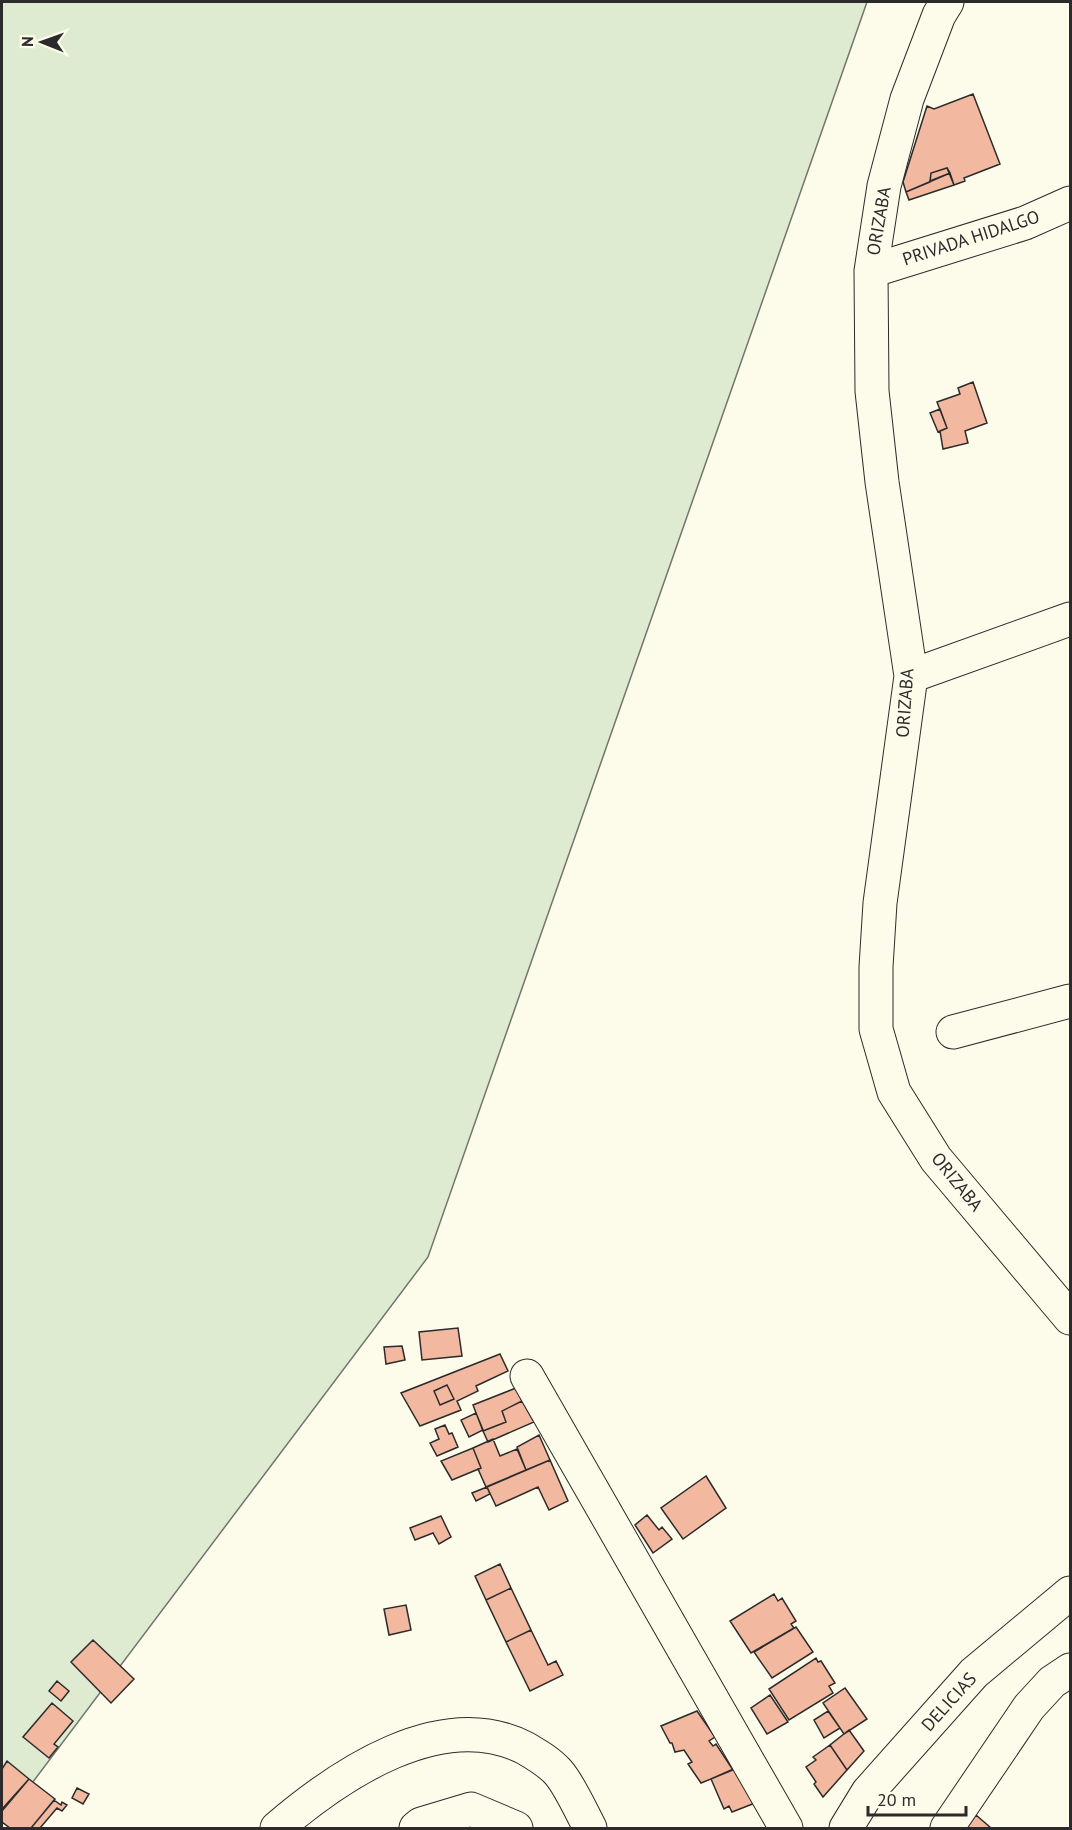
<svg xmlns="http://www.w3.org/2000/svg" width="1072" height="1830" font-family="'PT Sans',sans-serif">
<style>
.green{fill:#deebd1;stroke:#74746e;stroke-width:1.5}
.building{fill:#f2b8a0;stroke:#2b2b2b;stroke-width:1.5;fill-rule:evenodd}
.lines{fill:none;stroke-linecap:round;stroke-linejoin:round}
.minor-casing{stroke:#2b2b2b;stroke-width:35}
.minor{stroke:#fdfbea;stroke-width:33}
.labels{text-anchor:middle;stroke-width:4.5;stroke-linejoin:round;paint-order:stroke}
.street-label{font-size:18px;fill:#2b2b2b;stroke:#fdfbea}
</style>
<rect width="100%" height="100%" fill="#fdfbea"/>
<path class="green" d="M 2,2 L 867,2 L 428,1257 L 2,1823 Z"/>
<path class="building" d="M 973,94 L 1000,164 L 964,178 L 965,181 L 954,185 L 947,168 L 931,173 L 930,182 L 906,192 L 903,182 L 927,106 L 934,109 Z
M 947,168 L 950,173 L 930,181 L 931,173 Z
M 950,173 L 954,185 L 909,200 L 906,192 Z
M 973,382 L 987,423 L 965,431 L 968,443 L 943,449 L 940,431 L 947,428 L 937,402 L 960,394 L 958,388 Z
M 940,409 L 947,428 L 938,432 L 930,413 Z
M 458,1328 L 462,1356 L 422,1360 L 419,1332 Z
M 402,1346 L 405,1360 L 386,1364 L 384,1347 Z
M 500,1354 L 508,1371 L 476,1386 L 478,1391 L 457,1401 L 461,1410 L 420,1426 L 401,1393 ZM 447,1385 L 454,1399 L 440,1405 L 434,1391 Z
M 447,1385 L 454,1399 L 440,1405 L 434,1391 Z
M 516,1388 L 522,1401 L 502,1411 L 506,1422 L 483,1431 L 473,1405 Z
M 522,1401 L 534,1422 L 488,1442 L 483,1431 L 506,1422 L 502,1411 Z
M 476,1413 L 483,1430 L 469,1437 L 461,1420 Z
M 445,1425 L 449,1434 L 452,1433 L 458,1447 L 437,1456 L 430,1443 L 439,1439 L 435,1429 Z
M 539,1435 L 550,1460 L 526,1470 L 517,1447 Z
M 493,1439 L 500,1456 L 517,1449 L 526,1470 L 486,1487 L 478,1469 L 481,1468 L 473,1448 Z
M 473,1448 L 481,1468 L 452,1480 L 441,1461 Z
M 550,1460 L 568,1501 L 549,1510 L 538,1487 L 496,1506 L 487,1487 Z
M 706,1476 L 726,1508 L 683,1539 L 661,1508 Z
M 487,1487 L 490,1494 L 476,1501 L 472,1493 Z
M 647,1515 L 659,1530 L 662,1527 L 672,1539 L 653,1553 L 635,1525 Z
M 441,1516 L 451,1537 L 439,1544 L 433,1533 L 415,1540 L 410,1528 Z
M 500,1564 L 511,1588 L 486,1600 L 475,1576 Z
M 511,1588 L 531,1630 L 506,1642 L 486,1600 Z
M 774,1594 L 778,1601 L 782,1598 L 796,1621 L 791,1624 L 794,1628 L 751,1653 L 730,1621 Z
M 406,1605 L 411,1630 L 389,1635 L 384,1609 Z
M 796,1627 L 813,1652 L 772,1678 L 754,1652 Z
M 531,1630 L 548,1665 L 556,1661 L 563,1675 L 530,1691 L 506,1642 Z
M 93,1640 L 134,1679 L 111,1703 L 71,1662 Z
M 816,1658 L 818,1662 L 821,1661 L 835,1683 L 829,1686 L 833,1693 L 789,1720 L 769,1689 Z
M 57,1681 L 69,1691 L 61,1701 L 49,1691 Z
M 845,1688 L 867,1719 L 844,1734 L 823,1703 Z
M 770,1695 L 788,1722 L 767,1734 L 751,1708 Z
M 52,1703 L 73,1721 L 54,1744 L 58,1747 L 49,1758 L 23,1737 Z
M 697,1711 L 715,1737 L 709,1741 L 713,1746 L 716,1744 L 733,1770 L 701,1783 L 688,1764 L 692,1762 L 684,1750 L 675,1752 L 672,1743 L 670,1743 L 661,1726 Z
M 828,1711 L 840,1728 L 824,1738 L 814,1720 Z
M 849,1730 L 864,1751 L 847,1770 L 830,1745 Z
M 830,1745 L 847,1770 L 823,1797 L 814,1784 L 816,1782 L 806,1767 L 816,1760 L 813,1757 Z
M 7,1761 L 29,1779 L 3,1808 L 2,1807 L 2,1769 Z
M 738,1767 L 755,1803 L 732,1812 L 729,1806 L 724,1809 L 711,1779 Z
M 29,1779 L 55,1799 L 31,1828 L 10,1828 L 2,1822 L 2,1811 Z
M 77,1788 L 89,1794 L 83,1804 L 72,1798 Z
M 54,1800 L 61,1805 L 62,1802 L 67,1805 L 62,1811 L 57,1808 L 40,1828 L 31,1828 Z
M 976,1815 L 991,1828 L 965,1828 Z"/>
<g class="lines">
<g class="minor-casing">
<path id="minor" d="M 947,2 L 939,15 L 907,99 L 884,186 L 871,271 L 872,391 L 882,482 L 911,676 L 880,903 L 876,967 L 876,1029 L 894,1092 L 936,1159 L 1070,1318
M 871,271 L 1025,223 L 1070,203
M 911,676 L 1070,619
M 953,1032 L 1070,1001
M 527,1376 L 786,1828
M 277,1828 C 339,1775 441,1705 525,1748 C 537,1755 549,1762 558,1772 C 569,1784 582,1813 590,1828
M 416,1828 L 421,1824 L 471,1809 L 516,1828
M 846,1828 L 868,1792 L 974,1673 L 1070,1593
M 947,1828 L 1029,1707 L 1052,1682 L 1070,1670"/>
</g>
<use href="#minor" class="minor"/>
</g>
<g class="labels">
<g class="street-label">
<text transform="translate(879 221) rotate(-80)" y="6">ORIZABA</text>
<text transform="translate(971 238) rotate(-18)" y="6">PRIVADA HIDALGO</text>
<text transform="translate(905 703) rotate(-86)" y="6">ORIZABA</text>
<text transform="translate(957 1182) rotate(51)" y="6">ORIZABA</text>
<text transform="translate(949 1702) rotate(-48)" y="6">DELICIAS</text>
</g>
</g>
<rect width="1072" height="1830" fill="none" stroke="#2b2b2b" stroke-width="6"/>
<g transform="translate(42 42) rotate(271)" stroke="#fdfbea" stroke-width="4.5" paint-order="stroke">
<path d="M0-4.5L10 22L0 15L-10 22Z" fill="#2b2b2b"/>
<text y="-9" font-size="16" font-weight="bold" text-anchor="middle" fill="#2b2b2b">N</text>
</g>
<path d="M868 1806v9h98v-9" fill="none" stroke="#2b2b2b" stroke-width="3"/>
<text x="877" y="1806" font-size="18" fill="#2b2b2b" stroke="#fdfbea" stroke-width="4.5" paint-order="stroke">20 m</text>
</svg>
